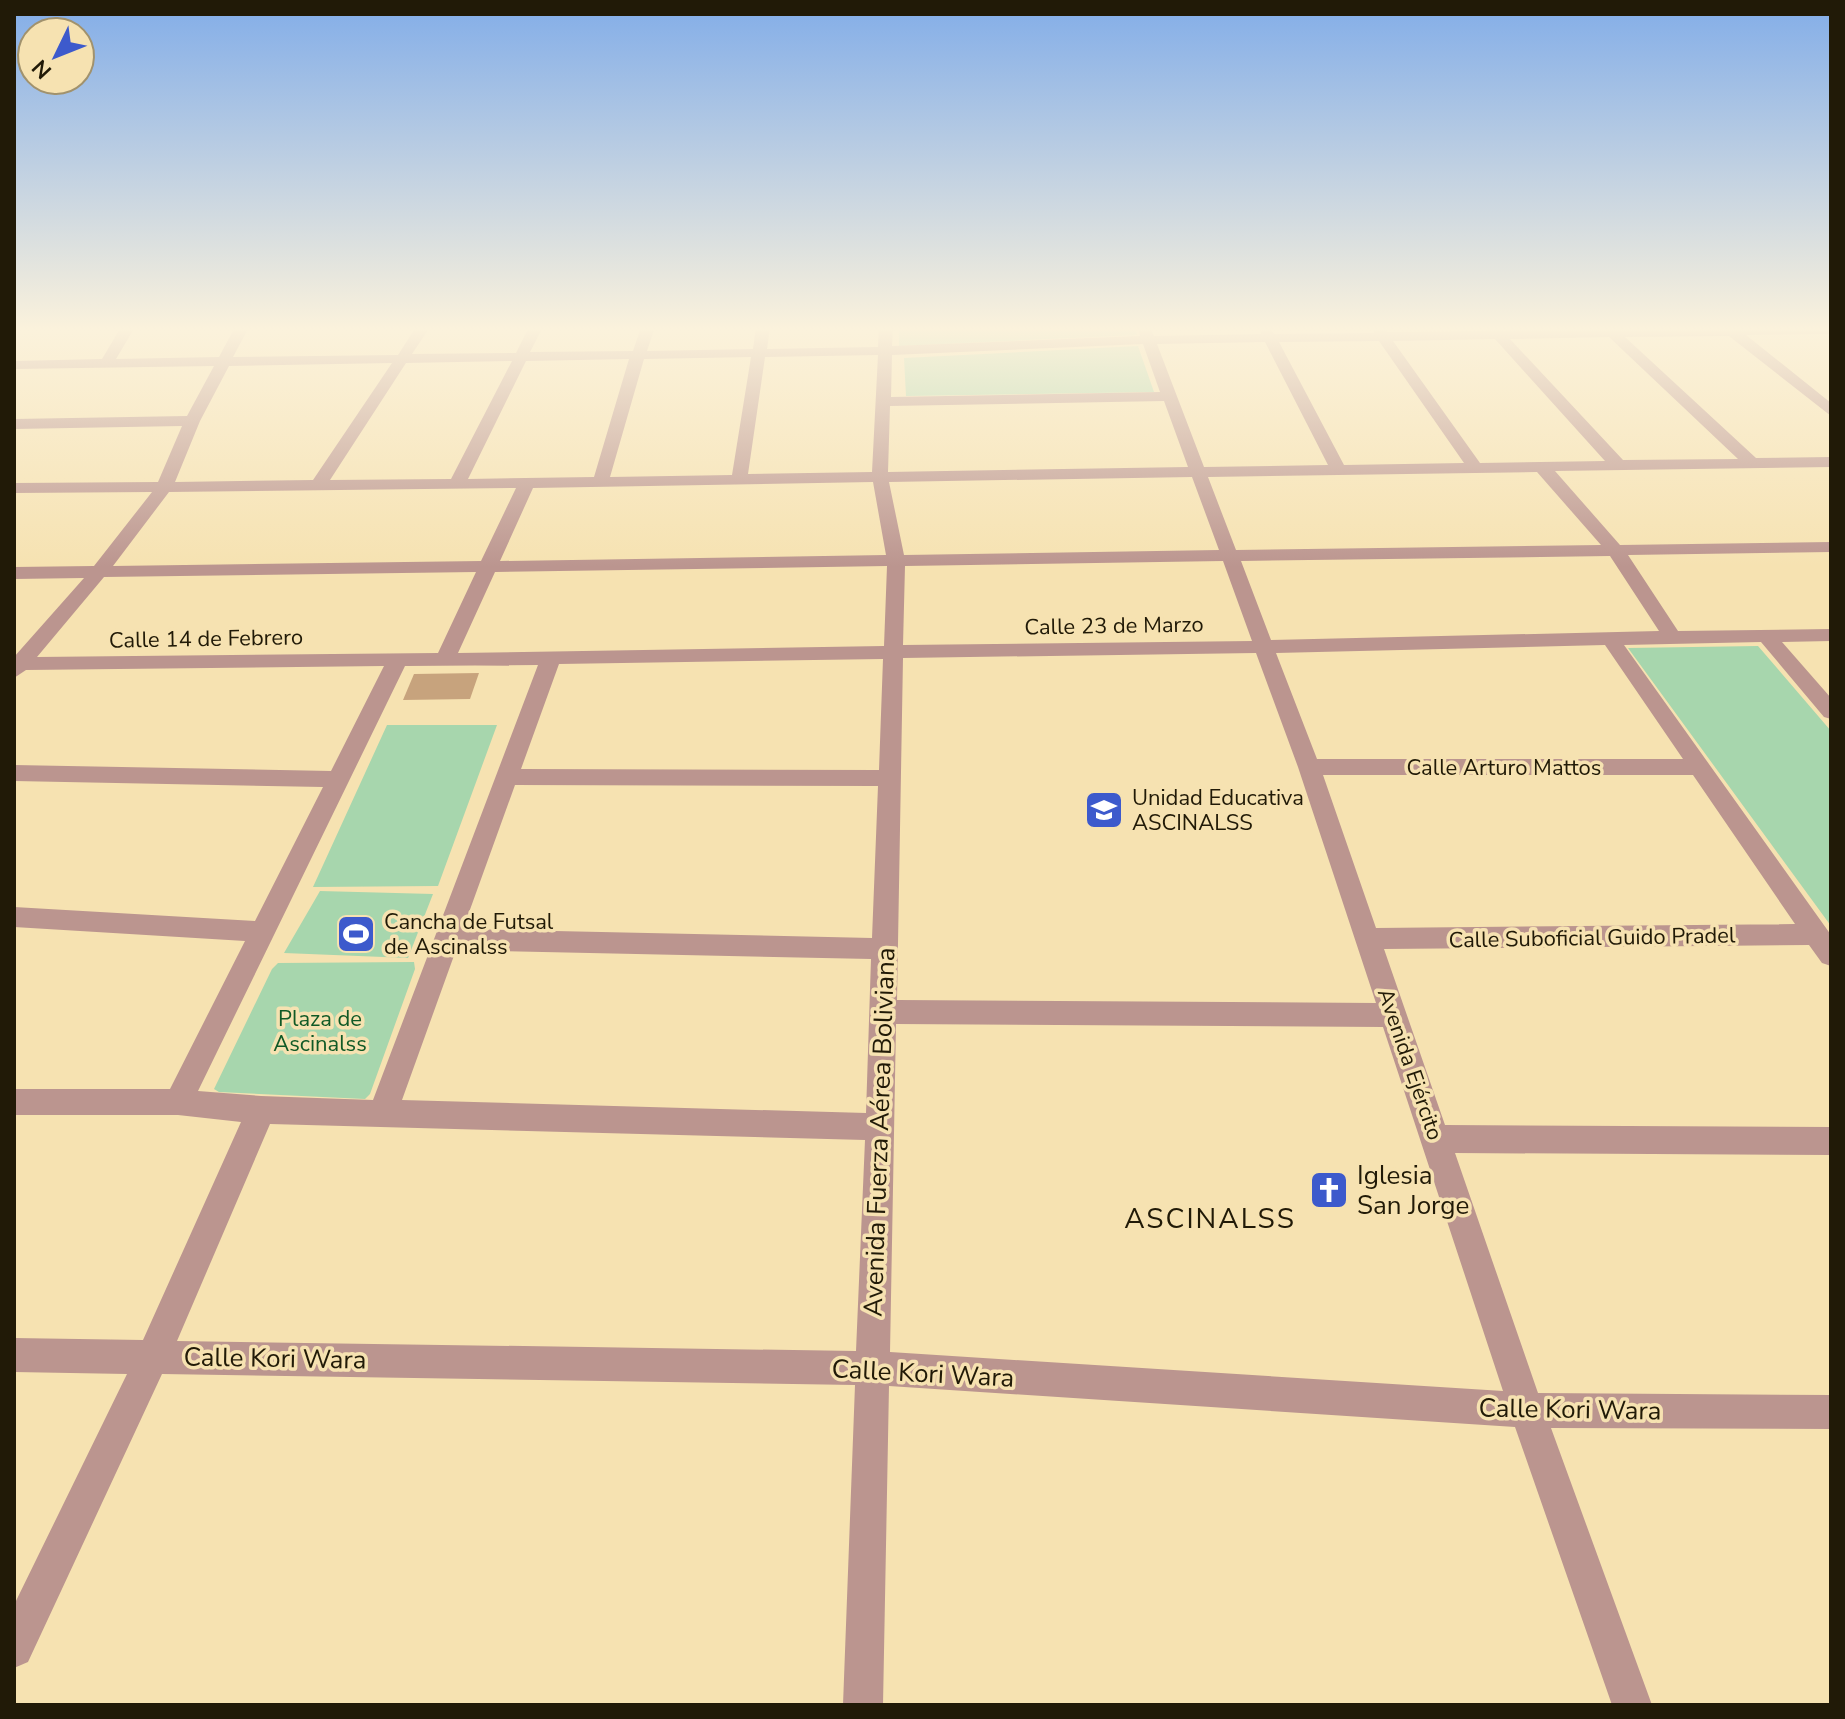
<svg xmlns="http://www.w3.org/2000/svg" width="1845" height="1719" font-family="'Nunito Sans',sans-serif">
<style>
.green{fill:#a7d6ad}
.building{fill:#c7a37d}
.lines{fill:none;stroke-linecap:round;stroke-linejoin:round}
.minor{fill:#bb958f;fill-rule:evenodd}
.labels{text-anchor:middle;stroke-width:7;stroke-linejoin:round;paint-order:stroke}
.street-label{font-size:22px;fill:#211a07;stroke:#f6e2b1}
.poi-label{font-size:22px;fill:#211a07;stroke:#f6e2b1;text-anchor:start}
.park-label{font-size:22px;fill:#105926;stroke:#f6e2b1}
.near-street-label{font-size:26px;fill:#211a07;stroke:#f6e2b1}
.near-poi-label{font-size:26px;fill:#211a07;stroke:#f6e2b1;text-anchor:start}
.near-neighbourhood-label{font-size:28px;letter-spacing:2px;fill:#211a07;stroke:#f6e2b1}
</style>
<rect width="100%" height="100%" fill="#f6e2b1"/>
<path class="green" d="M 899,327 L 1134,327 L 1137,335 L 899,346 Z
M 1138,346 L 1154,392 L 906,396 L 904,358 Z
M 1758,646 L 1831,731 L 1831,926 L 1628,648 Z
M 387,725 L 497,725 L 438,886 L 313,887 Z
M 320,891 L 433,894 L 408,958 L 284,953 Z
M 414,962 L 415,969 L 370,1094 L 365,1099 L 219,1092 L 214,1089 L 272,969 L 278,963 Z"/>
<path class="building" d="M 479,673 L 470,699 L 403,700 L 414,674 Z"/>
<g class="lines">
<path class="minor" d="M 121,327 L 135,327 L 116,359 L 219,357 L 235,327 L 249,327 L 233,357 L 398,355 L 416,327 L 430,327 L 412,354 L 516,353 L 529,327 L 543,327 L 530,352 L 633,351 L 641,327 L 655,327 L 647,351 L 753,349 L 756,327 L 770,327 L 767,349 L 878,347 L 879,327 L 893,327 L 892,346 L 1140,336 L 1138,327 L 1150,327 L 1154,336 L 1261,334 L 1260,327 L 1270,327 L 1274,334 L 1374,333 L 1373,327 L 1383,327 L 1387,332 L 1487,331 L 1486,327 L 1498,327 L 1502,331 L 1610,327 L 1831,327 L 1831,334 L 1746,335 L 1831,403 L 1831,416 L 1729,336 L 1625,337 L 1756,458 L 1831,457 L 1831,467 L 1555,471 L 1620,545 L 1831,542 L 1831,552 L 1628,555 L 1678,631 L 1831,629 L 1831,641 L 1782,642 L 1831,698 L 1831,719 L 1824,717 L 1761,642 L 1624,645 L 1831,935 L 1831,966 L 1822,963 L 1809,945 L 1384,949 L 1445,1125 L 1831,1127 L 1831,1155 L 1455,1153 L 1538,1393 L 1831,1395 L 1831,1429 L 1551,1428 L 1652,1705 L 1612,1705 L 1515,1427 L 889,1386 L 883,1705 L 843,1705 L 855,1385 L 162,1374 L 28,1662 L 14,1668 L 14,1605 L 127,1374 L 14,1372 L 14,1338 L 143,1340 L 241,1122 L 178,1115 L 14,1115 L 14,1089 L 170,1089 L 245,941 L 14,927 L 14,907 L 255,921 L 323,787 L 14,781 L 14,765 L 331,771 L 384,666 L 26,670 L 14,678 L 14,657 L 84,578 L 14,579 L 14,567 L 94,566 L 152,492 L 14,493 L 14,483 L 158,482 L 182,426 L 14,429 L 14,419 L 187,416 L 214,366 L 14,369 L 14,361 L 102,359 ZM 1609,337 L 1738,459 L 1623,460 L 1510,339 ZM 1495,339 L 1605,461 L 1480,463 L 1393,341 ZM 1379,341 L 1464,463 L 1344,465 L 1279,342 ZM 1265,342 L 1328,465 L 1204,467 L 1157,344 ZM 1143,344 L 1160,392 L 891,397 L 892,355 ZM 878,355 L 872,472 L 748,474 L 765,357 ZM 751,357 L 732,475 L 610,477 L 644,359 ZM 629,359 L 594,477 L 468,479 L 526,361 ZM 512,361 L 451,479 L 330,480 L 406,363 ZM 392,363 L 313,480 L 175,482 L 200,421 L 229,366 ZM 1164,401 L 1188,467 L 888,472 L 890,406 ZM 1537,472 L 1601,545 L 1236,550 L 1208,477 ZM 1192,477 L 1219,550 L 904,555 L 889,482 ZM 873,482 L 886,555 L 500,561 L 533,488 ZM 516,488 L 481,561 L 113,566 L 169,492 ZM 1610,556 L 1659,631 L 1271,640 L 1241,561 ZM 1223,561 L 1252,641 L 903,645 L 905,566 ZM 887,566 L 884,646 L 458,653 L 495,572 ZM 476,572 L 438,653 L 37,657 L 104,577 ZM 1605,645 L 1683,759 L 1317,759 L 1276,653 ZM 1256,653 L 1298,767 L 1376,1003 L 897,1000 L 903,658 ZM 883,659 L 879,770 L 521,769 L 559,664 ZM 538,665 L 373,1100 L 261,1096 L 198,1091 L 405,666 ZM 1323,775 L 1693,775 L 1795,924 L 1376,928 ZM 515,785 L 878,786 L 872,938 L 463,929 ZM 456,950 L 871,959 L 866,1113 L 402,1100 ZM 896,1024 L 1383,1027 L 1503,1391 L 890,1352 ZM 270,1124 L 865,1140 L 856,1351 L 177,1341 Z"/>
</g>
<linearGradient id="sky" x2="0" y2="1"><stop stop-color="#82ade8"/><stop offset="0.58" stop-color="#fbf2dc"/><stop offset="1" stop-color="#fbf2dc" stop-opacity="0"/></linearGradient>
<rect width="1845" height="567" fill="url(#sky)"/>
<defs>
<g id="school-square" transform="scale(2)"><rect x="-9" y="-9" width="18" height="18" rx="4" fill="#3d5acc" stroke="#f6e2b1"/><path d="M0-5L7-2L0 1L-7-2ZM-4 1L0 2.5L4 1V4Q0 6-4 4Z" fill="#fff"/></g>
<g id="stadium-square" transform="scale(2)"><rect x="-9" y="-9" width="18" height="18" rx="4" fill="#3d5acc" stroke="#f6e2b1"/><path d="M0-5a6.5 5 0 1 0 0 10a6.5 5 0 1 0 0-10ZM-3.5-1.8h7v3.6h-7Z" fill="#fff"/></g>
<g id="church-square" transform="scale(2)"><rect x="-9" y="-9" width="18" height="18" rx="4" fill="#3d5acc" stroke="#f6e2b1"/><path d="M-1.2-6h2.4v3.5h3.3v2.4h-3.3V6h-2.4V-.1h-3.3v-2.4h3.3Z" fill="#fff"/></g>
</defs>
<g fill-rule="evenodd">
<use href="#school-square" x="1104" y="810"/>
<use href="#stadium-square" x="356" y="934"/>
<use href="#church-square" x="1329" y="1190"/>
</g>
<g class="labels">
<g class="street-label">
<text transform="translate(1114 625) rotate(-1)" y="8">Calle 23 de Marzo</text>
<text transform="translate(206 638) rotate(-1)" y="8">Calle 14 de Febrero</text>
<text x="1504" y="775">Calle Arturo Mattos</text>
<text transform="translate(1592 937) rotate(-1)" y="8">Calle Suboficial Guido Pradel</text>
<text transform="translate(1411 1064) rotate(71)" y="8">Avenida Ejército</text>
</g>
<g class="poi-label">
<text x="1132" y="805">Unidad Educativa<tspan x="1132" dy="25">ASCINALSS</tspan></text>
<text x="384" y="929">Cancha de Futsal<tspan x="384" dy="25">de Ascinalss</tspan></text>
</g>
<g class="park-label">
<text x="320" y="1026">Plaza de<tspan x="320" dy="25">Ascinalss</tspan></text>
</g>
<g class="near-street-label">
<text transform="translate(879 1132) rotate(-88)" y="9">Avenida Fuerza Aérea Boliviana</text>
<text transform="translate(275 1358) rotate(1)" y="9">Calle Kori Wara</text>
<text transform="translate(923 1373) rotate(3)" y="9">Calle Kori Wara</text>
<text transform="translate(1570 1409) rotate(1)" y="9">Calle Kori Wara</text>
</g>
<g class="near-poi-label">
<text x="1357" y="1184">Iglesia<tspan x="1357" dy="30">San Jorge</tspan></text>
</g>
<g class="near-neighbourhood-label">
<text x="1210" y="1228">ASCINALSS</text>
</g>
</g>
<rect width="1845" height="1719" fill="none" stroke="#211a07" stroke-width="32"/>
<g transform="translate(56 56) rotate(227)"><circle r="38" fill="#f6e2b1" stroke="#a1926d" stroke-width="2"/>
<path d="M0-6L14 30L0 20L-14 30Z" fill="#3d5acc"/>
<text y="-12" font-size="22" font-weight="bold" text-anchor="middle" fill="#211a07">N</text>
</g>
</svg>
